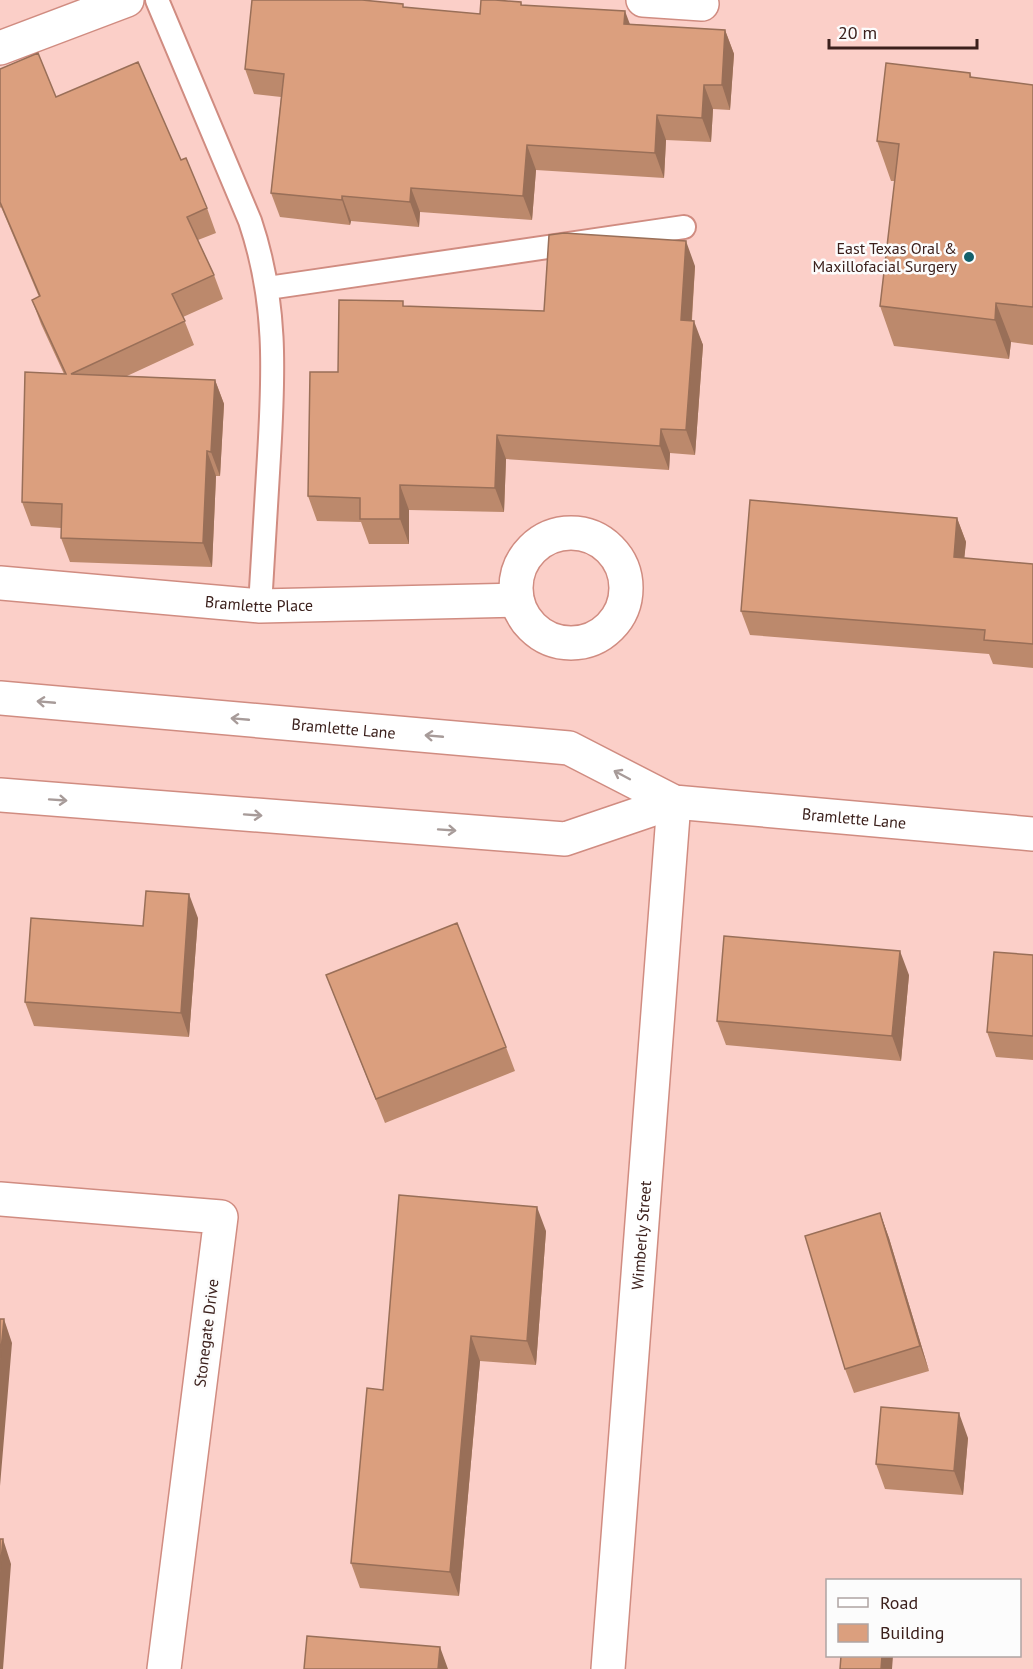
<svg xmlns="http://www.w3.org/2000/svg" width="1033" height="1669" font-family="'PT Sans',sans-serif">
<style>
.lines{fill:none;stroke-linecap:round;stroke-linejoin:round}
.service-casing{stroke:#d08c81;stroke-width:26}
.minor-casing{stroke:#d08c81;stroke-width:36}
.service{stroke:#fff;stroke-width:22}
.minor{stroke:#fff;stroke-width:33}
.wall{fill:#bc896c}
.shaded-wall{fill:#996f58}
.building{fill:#db9f7e;stroke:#996f58;stroke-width:1.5}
.oneway{stroke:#a79b99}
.poi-dot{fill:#13606b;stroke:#fcfcfc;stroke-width:2}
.labels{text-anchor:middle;stroke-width:5;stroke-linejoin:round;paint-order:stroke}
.poi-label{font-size:16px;fill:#3b201c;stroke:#fcfcfc;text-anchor:end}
.street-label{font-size:16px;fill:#3b201c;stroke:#fcfcfc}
</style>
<rect width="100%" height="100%" fill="#fbcfc8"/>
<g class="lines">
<g class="service-casing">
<path id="service" d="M 157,0 L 250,221 C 277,301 274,372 269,456 C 266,506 263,556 260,606
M 268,288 L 684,227"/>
</g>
<g class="minor-casing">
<g id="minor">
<path d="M 643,0 L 702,4"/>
<path d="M 0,48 L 127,0"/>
<circle cx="571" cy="588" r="55"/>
<path id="s1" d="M 0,583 L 260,606 L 517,600"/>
<path id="s2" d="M 0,698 L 569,748 L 674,802 L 1033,834"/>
<path d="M 0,795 L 565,839 L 674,802"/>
<path d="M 0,1199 L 221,1217 L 164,1669"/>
<path id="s3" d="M 608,1669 L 674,802"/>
</g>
</g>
<use href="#service" class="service"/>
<use href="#minor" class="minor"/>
</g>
<path class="wall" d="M 521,2 L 522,5 L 630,24 L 725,30 L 734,54 L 730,110 L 713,109 L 711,142 L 666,140 L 664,178 L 536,170 L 532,220 L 420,212 L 419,227 L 351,221 L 350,225 L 280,217 L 271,193 L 281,97 L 254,94 L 245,69 L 404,7 L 480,14 Z
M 0,69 L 181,160 L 207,208 L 216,233 L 198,240 L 214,275 L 223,299 L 183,317 L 194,345 L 127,376 L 215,380 L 224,404 L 220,476 L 216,476 L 212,567 L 70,562 L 61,538 L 61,528 L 31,526 L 22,502 L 64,374 L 41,324 L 32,300 L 39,297 L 1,207 L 0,208 Z
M 970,73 L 972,78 L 1033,85 L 1033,345 L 1011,342 L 1009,359 L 894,346 L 880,306 L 895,181 L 891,181 L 877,141 Z
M 695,266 L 692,320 L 703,345 L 695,455 L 670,453 L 669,470 L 506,459 L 504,512 L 409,510 L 409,544 L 369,544 L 361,522 L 317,521 L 308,496 L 338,372 L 405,306 L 544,311 Z
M 957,518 L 966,542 L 964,558 L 1033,564 L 1033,668 L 993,664 L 989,654 L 750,635 L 741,611 Z
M 198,918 L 189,1037 L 34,1026 L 25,1002 L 143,926 Z
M 1033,955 L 1033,1060 L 996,1057 L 987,1032 Z
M 326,975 L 506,1047 L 515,1071 L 385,1123 Z
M 909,975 L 901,1061 L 726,1045 L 717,1021 Z
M 880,1213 L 889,1238 L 929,1371 L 854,1393 L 845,1369 Z
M 546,1231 L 536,1365 L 480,1361 L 459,1596 L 360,1588 L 351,1563 L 383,1390 Z
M 968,1438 L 963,1495 L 885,1489 L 876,1464 Z"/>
<path class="shaded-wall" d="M 625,11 L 634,35 L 624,24 Z
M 725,30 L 734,54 L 730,110 L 722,85 Z
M 704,85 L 713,109 L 711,142 L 702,118 Z
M 657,115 L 666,140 L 664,178 L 655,153 Z
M 527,145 L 536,170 L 532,220 L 523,196 Z
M 411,188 L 420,212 L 419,227 L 410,202 Z
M 342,196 L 351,221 L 350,225 L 342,200 Z
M 686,241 L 695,266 L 690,344 L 681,320 Z
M 996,303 L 1011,342 L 1009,359 L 995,320 Z
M 694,321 L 703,345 L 695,455 L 686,430 Z
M 215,380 L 224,404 L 220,476 L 211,452 Z
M 661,429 L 670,453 L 669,470 L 660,446 Z
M 497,435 L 506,459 L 504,512 L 495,488 Z
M 207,451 L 216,476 L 212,567 L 203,543 Z
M 400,485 L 409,510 L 409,544 L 400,519 Z
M 957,518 L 966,542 L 962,581 L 954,557 Z
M 189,894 L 198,918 L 189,1037 L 181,1013 Z
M 900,951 L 909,975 L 901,1061 L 892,1036 Z
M 537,1207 L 546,1231 L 536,1365 L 527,1341 Z
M 880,1213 L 889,1238 L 929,1371 L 920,1346 Z
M 4,1319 L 12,1343 L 0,1486 L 0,1360 Z
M 471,1336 L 480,1361 L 459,1596 L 450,1572 Z
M 959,1413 L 968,1438 L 963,1495 L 954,1471 Z
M 3,1539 L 11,1564 L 3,1669 L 0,1669 L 0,1572 Z
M 440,1647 L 448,1669 L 438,1669 Z
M 882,1656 L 893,1656 L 892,1669 L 881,1669 Z"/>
<path class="building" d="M 252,0 L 362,0 L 403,4 L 403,7 L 480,14 L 481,0 L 495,0 L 521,2 L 521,5 L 625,11 L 624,24 L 725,30 L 722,85 L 704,85 L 702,118 L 657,115 L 655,153 L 527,145 L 523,196 L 411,188 L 410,202 L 342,196 L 342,200 L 271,193 L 284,74 L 245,69 Z
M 38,53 L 56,97 L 138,62 L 181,160 L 186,158 L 207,208 L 187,217 L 214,275 L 172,294 L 185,321 L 71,374 L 215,380 L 211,452 L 207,451 L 203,543 L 61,538 L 62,504 L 22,502 L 25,372 L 66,374 L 32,300 L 40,296 L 0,202 L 0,69 Z
M 886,63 L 970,73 L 970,77 L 1033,85 L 1033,307 L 996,303 L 995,320 L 880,306 L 899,144 L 877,141 Z
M 564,233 L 686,241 L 681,320 L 694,321 L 686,430 L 661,429 L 660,446 L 497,435 L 495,488 L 400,485 L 400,519 L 360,519 L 360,498 L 308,496 L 310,372 L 338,372 L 339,300 L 403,301 L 403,306 L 544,311 L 549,235 Z
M 750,500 L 957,518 L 954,557 L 1033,564 L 1033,644 L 984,640 L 985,630 L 741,611 Z
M 146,891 L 189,894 L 181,1013 L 25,1002 L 31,918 L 143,926 Z
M 457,923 L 506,1047 L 376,1099 L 326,975 Z
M 724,936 L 900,951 L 892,1036 L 717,1021 Z
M 994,952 L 1033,955 L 1033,1036 L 987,1032 Z
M 399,1195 L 537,1207 L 527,1341 L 471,1336 L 450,1572 L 351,1563 L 367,1388 L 383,1390 Z
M 880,1213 L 920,1346 L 845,1369 L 805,1236 Z
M 0,1319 L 4,1319 L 0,1360 Z
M 881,1407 L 959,1413 L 954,1471 L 876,1464 Z
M 0,1539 L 3,1539 L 0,1572 Z
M 307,1636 L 440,1647 L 438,1669 L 304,1669 Z
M 841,1656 L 882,1656 L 881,1669 L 840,1669 Z"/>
<defs><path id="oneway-shaft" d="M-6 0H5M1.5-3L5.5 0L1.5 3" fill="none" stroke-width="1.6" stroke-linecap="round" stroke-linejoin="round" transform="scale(1.5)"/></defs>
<g class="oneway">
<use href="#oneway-shaft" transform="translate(46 702) rotate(-175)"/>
<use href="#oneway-shaft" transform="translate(240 719) rotate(-175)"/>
<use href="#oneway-shaft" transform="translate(434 736) rotate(-175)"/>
<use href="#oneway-shaft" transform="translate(622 775) rotate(-152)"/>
<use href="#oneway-shaft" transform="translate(58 800) rotate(4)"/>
<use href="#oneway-shaft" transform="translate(253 815) rotate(4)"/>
<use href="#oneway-shaft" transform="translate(447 830) rotate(4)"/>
</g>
<circle class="poi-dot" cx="969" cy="257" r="6"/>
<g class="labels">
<g class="poi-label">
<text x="957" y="254">East Texas Oral &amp;<tspan x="957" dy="18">Maxillofacial Surgery</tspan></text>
</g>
<g class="street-label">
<text dy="6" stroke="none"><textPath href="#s1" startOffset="260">Bramlette Place</textPath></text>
<text dy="6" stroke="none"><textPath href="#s2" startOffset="345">Bramlette Lane</textPath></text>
<text dy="6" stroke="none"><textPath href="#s2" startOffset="870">Bramlette Lane</textPath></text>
<text dy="6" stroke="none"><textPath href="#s3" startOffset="435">Wimberly Street</textPath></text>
<text transform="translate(206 1333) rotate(-83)" y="6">Stonegate Drive</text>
</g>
</g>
<rect x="826" y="1579" width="195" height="78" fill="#fcfcfc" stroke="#afa4a2" stroke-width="1.5"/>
<rect x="838" y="1598" width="30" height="9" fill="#ffffff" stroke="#afa4a2" stroke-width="1.5"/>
<text x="880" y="1609" font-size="18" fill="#3b201c">Road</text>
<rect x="838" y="1624" width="30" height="18" fill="#db9f7e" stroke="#afa4a2" stroke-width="1.5"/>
<text x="880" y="1639" font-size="18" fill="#3b201c">Building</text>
<path d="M829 39v9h148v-9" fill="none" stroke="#3b201c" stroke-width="3"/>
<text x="838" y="39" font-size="18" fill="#3b201c" stroke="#fcfcfc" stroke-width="4.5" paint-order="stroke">20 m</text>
</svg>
